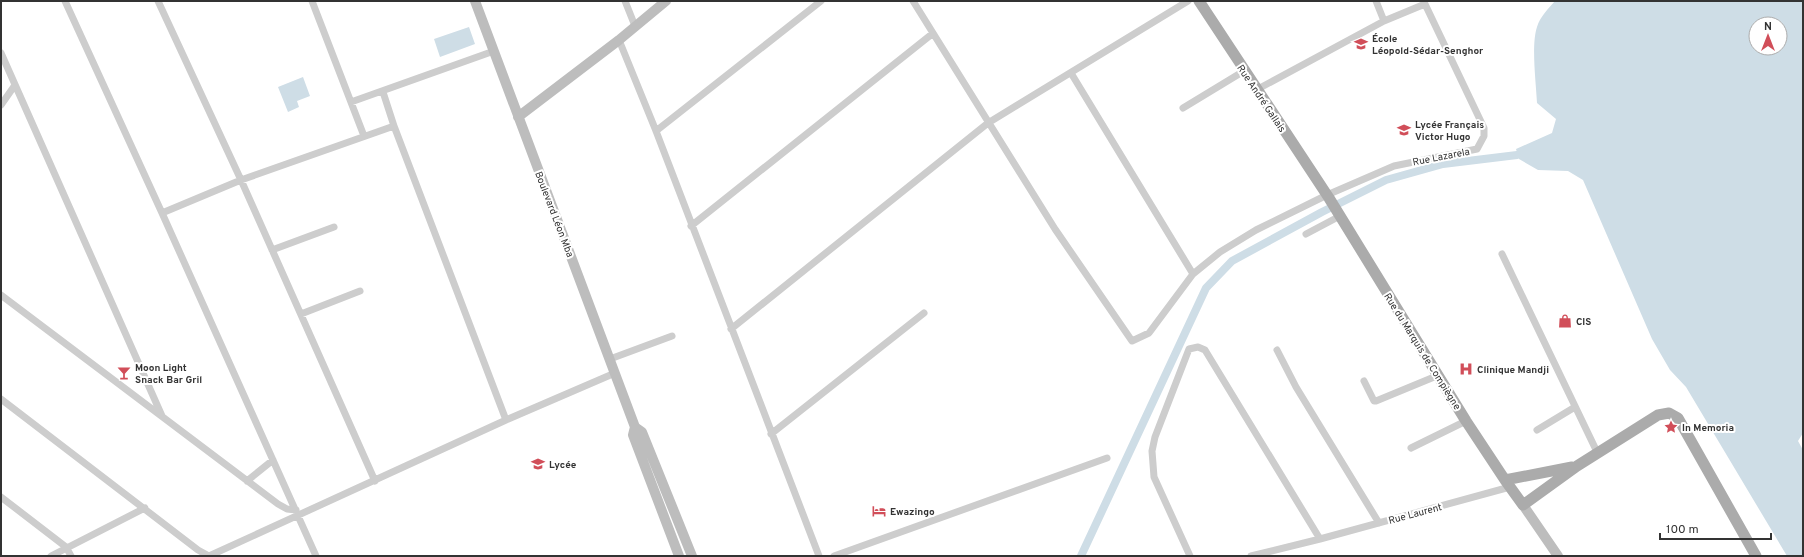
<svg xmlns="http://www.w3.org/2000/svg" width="1804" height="557" font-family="Overpass,sans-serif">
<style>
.water{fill:#cedde6;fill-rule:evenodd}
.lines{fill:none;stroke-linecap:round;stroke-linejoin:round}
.canal{stroke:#cedde6;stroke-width:8}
.street{stroke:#cdcdcd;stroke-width:7}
.secondary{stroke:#bdbdbd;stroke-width:10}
.primary{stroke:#ababab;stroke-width:11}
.labels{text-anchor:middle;stroke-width:4;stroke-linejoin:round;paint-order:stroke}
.poi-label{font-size:10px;font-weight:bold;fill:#333;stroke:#fff;text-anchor:start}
.street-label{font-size:10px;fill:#333;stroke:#fff}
</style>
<rect width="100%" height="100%" fill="#fff"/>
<path class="water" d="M 1555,1 L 1803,1 L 1803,433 L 1798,441 L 1803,450 L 1803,556 L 1787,556 L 1686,387 L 1670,370 L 1652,339 L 1583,180 L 1568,171 L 1538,170 L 1519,159 L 1516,149 L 1552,133 L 1556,119 L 1537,103 C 1536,82 1531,45 1537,27 C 1540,17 1548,9 1555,1 ZM 1756,24 L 1780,24 L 1780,48 L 1756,48 Z
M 469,27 L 475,44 L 440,57 L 434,39 Z
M 303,77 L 310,96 L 297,101 L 299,107 L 288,112 L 278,87 Z"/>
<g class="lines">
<path class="canal" d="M 1081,556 L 1206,288 L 1232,261 L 1322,212 L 1386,180 L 1443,164 L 1517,155"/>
<path class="street" d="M 65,1 L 162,213 L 316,556
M 158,1 L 241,180 L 375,481
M 312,1 L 364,136
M 625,1 L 635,26
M 913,1 L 1055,229 L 1132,341 L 1149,333 L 1193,274 L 1220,252 L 1256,230 L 1327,195 L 1394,166 L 1477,149 L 1484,136 L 1484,128 L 1425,4 L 1384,21
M 619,40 L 656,131 L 819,556
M 1,53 L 162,416
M 1071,73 L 1193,274
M 1256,90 L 1384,21 L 1376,1
M 383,92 L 394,126 L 506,420
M 351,102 L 494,51
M 1,105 L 15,85
M 1183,108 L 1244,71
M 656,131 L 821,1
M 162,213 L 241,180 L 394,126
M 691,226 L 932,34
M 1306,234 L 1340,216
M 272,250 L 334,227
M 1502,254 L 1598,454
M 1,295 L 278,504 L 287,509 L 296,510
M 301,314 L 360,291
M 731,329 L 988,123 L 1188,1
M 1277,350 L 1296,387 L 1379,523
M 610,359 L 672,336
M 1364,381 L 1374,401 L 1376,401 L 1439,375
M 1,399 L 198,550 L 209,556 L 506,420 L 615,373
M 1537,430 L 1575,407
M 771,434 L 924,313
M 1411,448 L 1466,421
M 247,481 L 273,460
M 1,497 L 66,547 L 71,556
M 51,556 L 145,508
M 834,556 L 1107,458
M 1190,556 L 1154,477 L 1152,451 L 1155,437 L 1189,349 L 1198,347 L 1205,350 L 1320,539
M 1251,556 L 1320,539 L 1510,487"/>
<path class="secondary" d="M 475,1 L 635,427 L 633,435 L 679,556
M 518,117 L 619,40 L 666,1
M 635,427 L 642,432 L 692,556
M 1523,505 L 1558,556"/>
<path class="primary" d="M 1199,1 L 1329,198 L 1466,421 L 1505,480 L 1523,505 L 1577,466 L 1658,415 L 1669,413 L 1678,418 L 1756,556
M 1505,480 L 1572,467"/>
</g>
<defs>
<g id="school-bare" transform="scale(1.08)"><path d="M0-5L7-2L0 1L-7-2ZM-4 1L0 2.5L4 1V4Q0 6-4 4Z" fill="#d14e59" stroke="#fff" stroke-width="2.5" paint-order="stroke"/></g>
<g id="shop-bare" transform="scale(1.08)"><path d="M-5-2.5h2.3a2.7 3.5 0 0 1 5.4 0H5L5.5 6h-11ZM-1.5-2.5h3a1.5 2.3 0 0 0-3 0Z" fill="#d14e59" stroke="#fff" stroke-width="2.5" paint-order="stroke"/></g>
<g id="hospital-bare" transform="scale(1.08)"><path d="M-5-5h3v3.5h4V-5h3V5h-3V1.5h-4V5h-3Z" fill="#d14e59" stroke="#fff" stroke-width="2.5" paint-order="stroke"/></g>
<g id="bar-bare" transform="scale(1.08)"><path d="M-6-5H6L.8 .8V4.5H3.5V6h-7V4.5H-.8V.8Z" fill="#d14e59" stroke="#fff" stroke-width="2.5" paint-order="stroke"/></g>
<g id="sight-bare" transform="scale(1.08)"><path d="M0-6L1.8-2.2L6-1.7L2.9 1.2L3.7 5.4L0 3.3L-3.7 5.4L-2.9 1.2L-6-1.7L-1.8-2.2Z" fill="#d14e59" stroke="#fff" stroke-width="2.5" paint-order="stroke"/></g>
<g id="hotel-bare" transform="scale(1.08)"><path d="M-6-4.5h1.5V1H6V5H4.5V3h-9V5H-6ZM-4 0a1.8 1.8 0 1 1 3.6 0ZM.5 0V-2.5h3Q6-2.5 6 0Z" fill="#d14e59" stroke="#fff" stroke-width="2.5" paint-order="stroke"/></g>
</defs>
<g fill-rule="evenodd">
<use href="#school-bare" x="1361" y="44"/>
<use href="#school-bare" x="1404" y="130"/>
<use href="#shop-bare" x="1565" y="321"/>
<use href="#hospital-bare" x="1466" y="369"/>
<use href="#bar-bare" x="124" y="373"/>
<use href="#sight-bare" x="1671" y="427"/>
<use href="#school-bare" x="538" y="464"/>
<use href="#hotel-bare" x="879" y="511"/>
</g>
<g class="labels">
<g class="poi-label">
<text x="1372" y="42">École<tspan x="1372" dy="12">Léopold-Sédar-Senghor</tspan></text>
<text x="1415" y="128">Lycée Français<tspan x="1415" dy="12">Victor Hugo</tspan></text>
<text x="1576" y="325">CIS</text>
<text x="135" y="371">Moon Light<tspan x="135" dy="12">Snack Bar Gril</tspan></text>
<text x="1477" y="373">Clinique Mandji</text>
<text x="1682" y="431">In Memoria</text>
<text x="549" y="468">Lycée</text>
<text x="890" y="515">Ewazingo</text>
</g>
<g class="street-label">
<text transform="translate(1262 98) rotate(56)" y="4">Rue André Gallais</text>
<text transform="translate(1441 156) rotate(-11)" y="4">Rue Lazarela</text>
<text transform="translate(555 214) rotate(69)" y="4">Boulevard Léon Mba</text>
<text transform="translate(1423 351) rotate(58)" y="4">Rue du Marquis de Compiègne</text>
<text transform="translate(1415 513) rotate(-15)" y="4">Rue Laurent</text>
</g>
</g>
<rect width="1804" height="557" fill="none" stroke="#333333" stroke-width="4"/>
<g transform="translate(1768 36)"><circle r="19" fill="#ffffff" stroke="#adadad"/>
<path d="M0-3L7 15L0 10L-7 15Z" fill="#d14e59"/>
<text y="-6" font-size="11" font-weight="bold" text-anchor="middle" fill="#333333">N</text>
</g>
<path d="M1660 533v6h111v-6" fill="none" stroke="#333333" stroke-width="2"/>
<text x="1666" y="533" font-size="12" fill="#333333" stroke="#ffffff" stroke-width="3" paint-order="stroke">100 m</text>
</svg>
